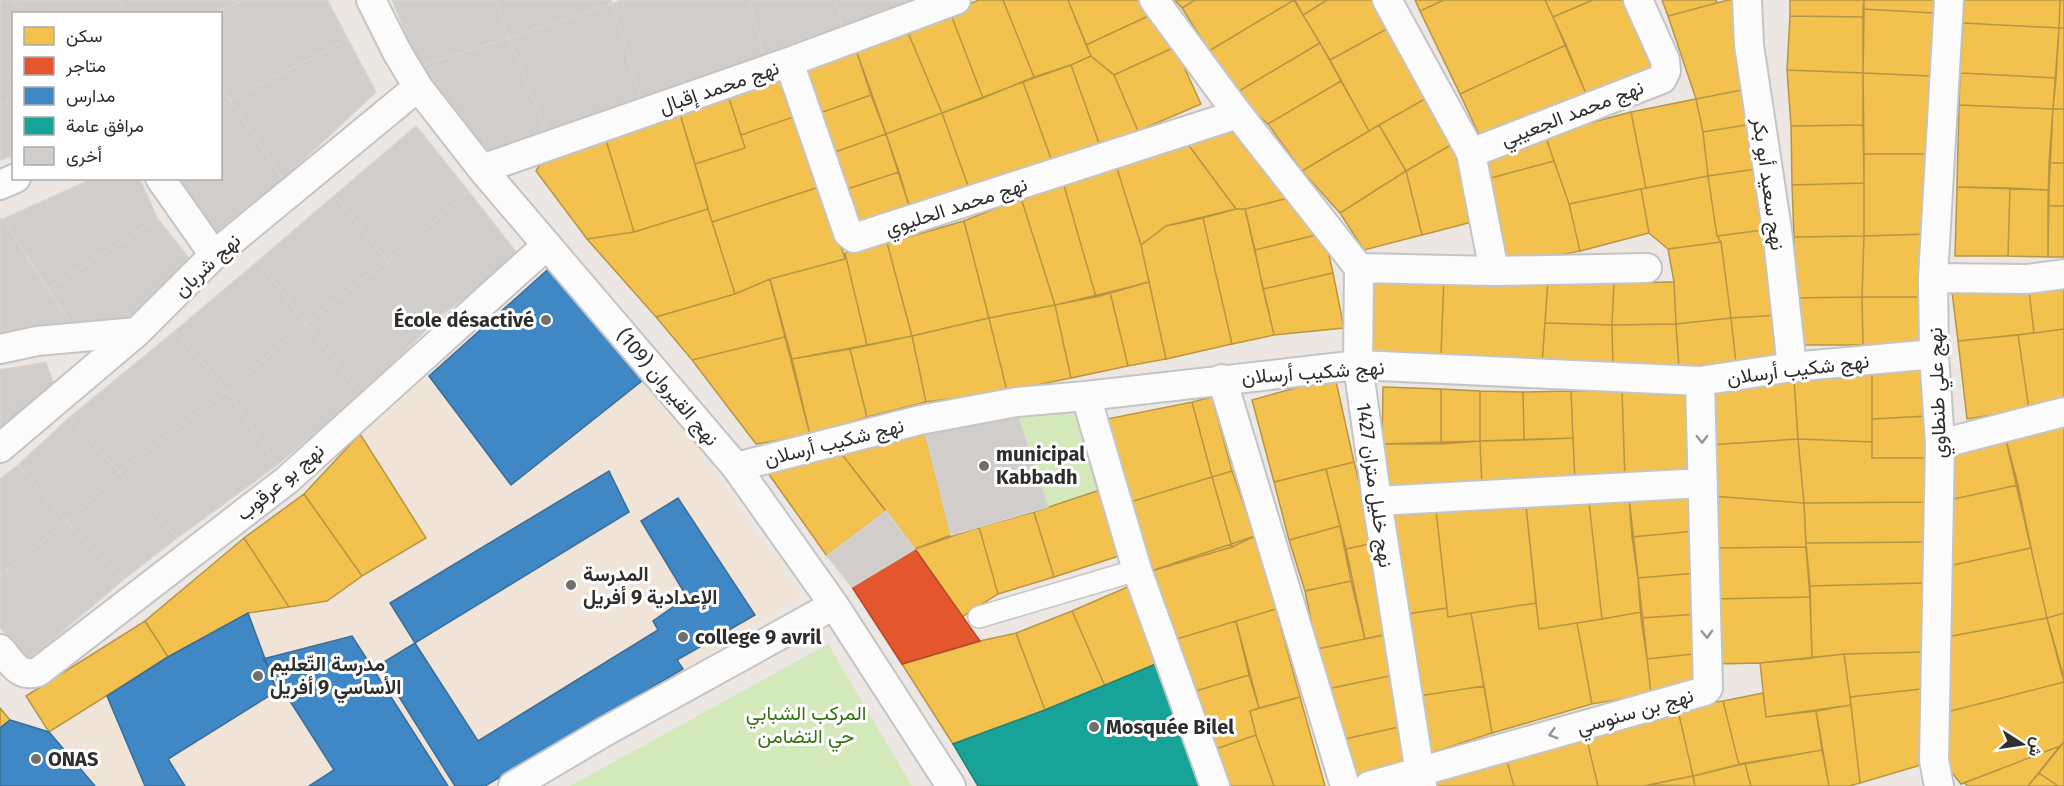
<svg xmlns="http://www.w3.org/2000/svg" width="2064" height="786" font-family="'Fira Sans',Vazirmatn,sans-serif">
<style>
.education{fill:#efe4d7}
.green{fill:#d4e9ba}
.homes{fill:#f2c14e;stroke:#b79544;stroke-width:1.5}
.shops{fill:#e4572e;stroke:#ad4b2e;stroke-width:1.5}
.schools{fill:#3f88c5;stroke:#3a6d98;stroke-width:1.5}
.public{fill:#17a398;stroke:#1e8078;stroke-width:1.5}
.building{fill:#d1cdca;stroke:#d7d3cf;stroke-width:1.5}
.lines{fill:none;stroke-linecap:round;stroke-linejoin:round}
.pedestrian-casing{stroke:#c5c4c4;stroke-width:24}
.minor-casing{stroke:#c5c4c4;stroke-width:32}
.pedestrian{stroke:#fcfbfb;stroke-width:21}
.minor{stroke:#fcfbfb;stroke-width:28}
.oneway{stroke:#959494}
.poi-dot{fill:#706f6d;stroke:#fff;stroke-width:2}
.labels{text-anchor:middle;stroke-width:6;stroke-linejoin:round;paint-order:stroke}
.street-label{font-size:20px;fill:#2e2e2e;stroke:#fff}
.poi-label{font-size:20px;font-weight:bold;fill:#2e2e2e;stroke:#fff;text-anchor:start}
.park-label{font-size:20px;fill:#377315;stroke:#fff}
</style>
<rect width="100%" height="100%" fill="#ece7e3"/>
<path class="education" d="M 429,376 L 511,484 L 647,377 L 801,595 L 499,786 L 95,786 L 49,732 L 168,657 L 248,613 L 362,576 L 425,539 L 360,434 Z"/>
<path class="green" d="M 1076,401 L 1103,489 L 1048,507 L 1015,407 Z
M 828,644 L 912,786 L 570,786 Z"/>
<path class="homes" d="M 979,0 L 1003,0 L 1034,77 L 983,98 L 950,12 Z
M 1003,0 L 1068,0 L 1091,56 L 1071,65 L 1034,77 Z
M 1068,0 L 1150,0 L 1159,11 L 1086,45 Z
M 1175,0 L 1195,0 L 1182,8 Z
M 1195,0 L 1294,0 L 1209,51 L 1182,8 Z
M 1294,0 L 1320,43 L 1234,94 L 1209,51 Z
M 1295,0 L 1327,0 L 1303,15 Z
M 1327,0 L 1378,0 L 1392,26 L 1330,60 L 1303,15 Z
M 1415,0 L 1444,0 L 1420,11 Z
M 1444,0 L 1545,0 L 1566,45 L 1460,94 L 1420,11 Z
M 1545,0 L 1593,0 L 1553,17 Z
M 1593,0 L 1628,0 L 1656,66 L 1587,96 L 1553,17 Z
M 1662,0 L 1716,0 L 1717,3 L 1668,16 Z
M 1728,0 L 1741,0 L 1752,88 L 1696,99 L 1668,16 Z
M 1790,0 L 1864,0 L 1864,17 L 1790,16 Z
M 1864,0 L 1935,0 L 1934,13 L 1863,9 Z
M 1964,0 L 2060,0 L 2059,28 L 1963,23 Z
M 2060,0 L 2064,0 L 2064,28 L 2059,28 Z
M 1863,9 L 1934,13 L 1930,76 L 1863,73 Z
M 1159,11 L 1175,47 L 1114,75 L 1091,56 L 1086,45 Z
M 950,12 L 983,98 L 942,113 L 906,28 Z
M 1790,16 L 1864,17 L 1863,73 L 1787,70 Z
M 1963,23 L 2059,28 L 2056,78 L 1960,73 Z
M 1392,26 L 1430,96 L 1369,131 L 1330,60 Z
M 906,28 L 942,113 L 886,134 L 855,47 Z
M 2059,28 L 2064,28 L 2064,109 L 2053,109 Z
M 1320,43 L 1341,81 L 1268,124 L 1234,94 Z
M 1566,45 L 1587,96 L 1483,143 L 1460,94 Z
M 855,47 L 871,95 L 820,113 L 803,66 Z
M 1175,47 L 1201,104 L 1138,131 L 1114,75 Z
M 1091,56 L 1114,75 L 1138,131 L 1099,143 L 1071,65 Z
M 1071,65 L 1099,143 L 1052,161 L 1023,82 Z
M 1787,70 L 1863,73 L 1863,125 L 1791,126 Z
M 785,73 L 799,115 L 741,135 L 727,92 Z
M 1863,73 L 1930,76 L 1927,154 L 1864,154 Z
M 1960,73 L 2056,78 L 2053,109 L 1959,105 Z
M 1341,81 L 1369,131 L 1302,171 L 1268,124 Z
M 1023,82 L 1052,161 L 972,197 L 942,113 Z
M 1752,88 L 1758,123 L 1703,132 L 1696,99 Z
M 727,92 L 745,148 L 695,164 L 678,107 Z
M 871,95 L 886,134 L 832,153 L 820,113 Z
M 1430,96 L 1456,142 L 1406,171 L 1379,125 Z
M 1696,99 L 1703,132 L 1708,176 L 1646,188 L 1631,112 Z
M 1959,105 L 2053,109 L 2049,190 L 1957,187 Z
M 678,107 L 708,209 L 634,232 L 603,130 Z
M 2053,109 L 2064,109 L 2064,163 L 2049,163 Z
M 1631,112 L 1646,188 L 1569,204 L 1545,135 Z
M 942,113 L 972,197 L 912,215 L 886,134 Z
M 799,115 L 822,186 L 712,222 L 695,164 L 745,148 L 741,135 Z
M 1758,123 L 1763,168 L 1708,176 L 1703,132 Z
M 1379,125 L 1406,171 L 1340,213 L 1302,171 Z
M 1863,125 L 1864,183 L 1792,185 L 1791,126 Z
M 1244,129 L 1292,197 L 1245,209 L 1236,209 L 1187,143 Z
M 603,130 L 634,232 L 587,239 L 536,171 L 545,157 Z
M 886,134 L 899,172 L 844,190 L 832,153 Z
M 1545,135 L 1554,161 L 1491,178 L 1484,153 Z
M 1456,142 L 1476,221 L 1422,235 L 1406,171 Z
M 1187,143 L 1236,209 L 1166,226 L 1141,245 L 1116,165 Z
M 1864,154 L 1927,154 L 1927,234 L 1864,236 Z
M 1554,161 L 1569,204 L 1580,251 L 1508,266 L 1491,178 Z
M 2049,163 L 2064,163 L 2064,206 L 2048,206 Z
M 1116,165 L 1141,245 L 1149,282 L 1096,297 L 1063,182 Z
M 1763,168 L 1771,229 L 1717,236 L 1708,176 Z
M 1406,171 L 1422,235 L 1364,250 L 1340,213 Z
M 899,172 L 912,215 L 856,232 L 844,190 Z
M 1708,176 L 1717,236 L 1721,242 L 1668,249 L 1649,233 L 1641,189 Z
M 1063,182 L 1096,297 L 1055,305 L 1021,198 Z
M 1864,183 L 1864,236 L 1794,237 L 1792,185 Z
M 822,186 L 845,259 L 770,279 L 735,294 L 712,222 Z
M 1957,187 L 2010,188 L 2008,256 L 1955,256 Z
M 2010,188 L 2049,190 L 2048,257 L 2008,256 Z
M 1641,189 L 1649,233 L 1580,251 L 1569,204 Z
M 1292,197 L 1324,233 L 1255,250 L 1245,209 Z
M 1021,198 L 1055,305 L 989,318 L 964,221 Z
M 2048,206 L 2064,206 L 2064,257 L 2048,257 Z
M 708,209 L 735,294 L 656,317 L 587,239 L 634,232 Z
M 1236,209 L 1245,209 L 1274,335 L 1232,344 L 1203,218 Z
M 1203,218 L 1232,344 L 1166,359 L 1141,245 L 1166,226 Z
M 964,221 L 989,318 L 912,336 L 887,243 Z
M 1771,229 L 1780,315 L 1731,318 L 1721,242 L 1717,236 Z
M 1324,233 L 1333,273 L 1263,289 L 1255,250 Z
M 1927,234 L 1925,297 L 1862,297 L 1864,236 Z
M 1864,236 L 1862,297 L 1795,298 L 1794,237 Z
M 1721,242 L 1731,318 L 1676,324 L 1674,282 L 1668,249 Z
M 887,243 L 912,336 L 867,345 L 845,253 Z
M 845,253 L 867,345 L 792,359 L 770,279 L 845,259 Z
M 1333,273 L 1344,328 L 1274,335 L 1263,289 Z
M 1370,273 L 1444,276 L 1441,356 L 1367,353 Z
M 1444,276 L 1548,280 L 1542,364 L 1441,356 Z
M 2064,276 L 2064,329 L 2034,333 L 2028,282 Z
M 770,279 L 785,337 L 692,360 L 656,317 L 735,294 Z
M 1548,280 L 1614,283 L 1612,325 L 1545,323 Z
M 1149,282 L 1166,359 L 1128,366 L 1110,292 Z
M 1674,282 L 1676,324 L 1612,325 L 1614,283 Z
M 2028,282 L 2034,333 L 1958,341 L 1952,292 Z
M 1110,292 L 1128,366 L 1071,378 L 1055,305 Z
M 1862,297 L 1863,345 L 1795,345 L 1795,298 Z
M 1862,297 L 1925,297 L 1925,345 L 1863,345 Z
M 1055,305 L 1071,378 L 1007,391 L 989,318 Z
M 1780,315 L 1785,358 L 1736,363 L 1731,318 Z
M 989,318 L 1007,391 L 926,402 L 912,336 Z
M 1731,318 L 1736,363 L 1679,367 L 1676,324 Z
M 1545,323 L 1612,325 L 1613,369 L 1542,364 Z
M 1676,324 L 1679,367 L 1613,369 L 1612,325 Z
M 2064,329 L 2064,402 L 2029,409 L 2018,335 Z
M 2018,335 L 2029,409 L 1967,419 L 1958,341 Z
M 912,336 L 926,402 L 867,417 L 850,349 Z
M 785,337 L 810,435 L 756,444 L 692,360 Z
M 850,349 L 867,417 L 810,435 L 792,359 Z
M 1872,368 L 1926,368 L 1928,416 L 1872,419 Z
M 1872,368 L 1872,442 L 1798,439 L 1794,379 Z
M 1335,377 L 1354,462 L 1274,482 L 1252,400 Z
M 1794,379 L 1798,439 L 1709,445 L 1705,386 Z
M 1383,387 L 1441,389 L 1441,444 L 1382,444 Z
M 1690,388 L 1693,477 L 1625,480 L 1622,391 Z
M 1441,389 L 1480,391 L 1480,441 L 1441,444 Z
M 1480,391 L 1523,392 L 1524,440 L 1480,441 Z
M 1571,391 L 1622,391 L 1625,480 L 1575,484 Z
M 1571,391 L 1573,438 L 1524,440 L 1523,392 Z
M 1212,397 L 1232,471 L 1212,477 L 1192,402 Z
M 1192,402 L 1212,477 L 1127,503 L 1107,419 Z
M 1928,416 L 1928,458 L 1872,458 L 1872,419 Z
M 2064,421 L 2064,613 L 2047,618 L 2005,436 Z
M 923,425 L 951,535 L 915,549 L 837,448 Z
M 360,434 L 426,538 L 362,576 L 304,494 Z
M 2005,436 L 2018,485 L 1940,502 L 1947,449 Z
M 1573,438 L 1575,484 L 1482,488 L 1480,441 Z
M 1798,439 L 1804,503 L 1712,496 L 1709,445 Z
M 1798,439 L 1872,442 L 1872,458 L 1928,458 L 1926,502 L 1804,503 Z
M 1480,441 L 1482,488 L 1382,492 L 1382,444 Z
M 837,448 L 886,511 L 827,556 L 768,473 Z
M 1354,462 L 1374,543 L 1346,549 L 1326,469 Z
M 1326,469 L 1340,526 L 1289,540 L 1274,482 Z
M 1232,471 L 1255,536 L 1232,547 L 1212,477 Z
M 1212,477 L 1232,547 L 1148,572 L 1127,503 Z
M 2018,485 L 2031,548 L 1953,565 L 1940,502 Z
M 1103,489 L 1125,554 L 1054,577 L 1034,512 Z
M 1692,493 L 1695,531 L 1632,537 L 1629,498 Z
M 304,494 L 362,576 L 327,601 L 289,607 L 244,538 Z
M 1712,496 L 1804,503 L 1806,547 L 1713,548 Z
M 1629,498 L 1642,612 L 1602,619 L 1589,502 Z
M 1589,502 L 1602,619 L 1539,629 L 1526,506 Z
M 1926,502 L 1925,542 L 1806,543 L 1804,503 Z
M 1526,506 L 1536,603 L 1448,617 L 1436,510 Z
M 1436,510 L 1447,608 L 1400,615 L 1385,517 Z
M 1034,512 L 1054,577 L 998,594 L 979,527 Z
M 1340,526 L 1351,581 L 1305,591 L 1289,540 Z
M 979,527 L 998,594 L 962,617 L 915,549 Z
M 1695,531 L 1697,573 L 1638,578 L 1632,537 Z
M 1255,536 L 1276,609 L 1170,641 L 1148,572 Z
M 244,538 L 289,607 L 248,613 L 168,657 L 145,621 Z
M 1925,542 L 1922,583 L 1810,586 L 1806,543 Z
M 1374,543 L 1393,633 L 1365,639 L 1346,549 Z
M 1806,547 L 1810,597 L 1713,599 L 1713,548 Z
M 2031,548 L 2047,618 L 1947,637 L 1953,565 Z
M 1697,573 L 1699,614 L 1641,618 L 1638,578 Z
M 1351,581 L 1365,639 L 1317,649 L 1305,591 Z
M 1139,582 L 1163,661 L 1105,686 L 1072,611 Z
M 1922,583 L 1924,652 L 1844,654 L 1812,658 L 1810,586 Z
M 1810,597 L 1812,658 L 1760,663 L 1715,664 L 1713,599 Z
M 1536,603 L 1539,629 L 1577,623 L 1592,704 L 1492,733 L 1471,613 Z
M 1447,608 L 1448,617 L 1471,613 L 1484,686 L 1412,697 L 1400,615 Z
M 1276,609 L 1300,697 L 1259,708 L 1236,621 Z
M 1072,611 L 1105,686 L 1045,710 L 1016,633 Z
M 1642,612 L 1651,694 L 1592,704 L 1577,623 Z
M 2064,613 L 2064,678 L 2047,618 Z
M 1699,614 L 1703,653 L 1647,659 L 1641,618 Z
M 2047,618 L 2064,682 L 1943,713 L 1947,637 Z
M 145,621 L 168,657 L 49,732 L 26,696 Z
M 1236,621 L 1249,675 L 1189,693 L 1170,641 Z
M 1016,633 L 1045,710 L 953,744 L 902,664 L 980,641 Z
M 1393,633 L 1399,674 L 1327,689 L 1317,649 Z
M 1924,652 L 1921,689 L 1850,697 L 1844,654 Z
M 1703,653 L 1706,687 L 1651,694 L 1647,659 Z
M 1844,654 L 1851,705 L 1766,717 L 1760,663 Z
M 1399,674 L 1408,725 L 1340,740 L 1327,689 Z
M 1249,675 L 1259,708 L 1250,711 L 1256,735 L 1210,751 L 1189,693 Z
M 2064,682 L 2064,742 L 2060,746 L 1961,784 L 1945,764 L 1943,713 Z
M 1484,686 L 1492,733 L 1422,756 L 1412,697 Z
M 1921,689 L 1921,765 L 1860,783 L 1850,697 Z
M 1763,693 L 1766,717 L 1816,711 L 1822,750 L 1739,765 L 1723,701 Z
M 1300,697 L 1325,786 L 1274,786 L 1256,735 L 1250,711 Z
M 1723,701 L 1739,765 L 1693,776 L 1677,706 Z
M 1851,705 L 1860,783 L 1850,786 L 1829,786 L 1816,711 Z
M 1677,706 L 1693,776 L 1644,786 L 1598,786 L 1584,728 Z
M 0,708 L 10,720 L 0,728 Z
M 1408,725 L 1417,770 L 1350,784 L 1340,740 Z
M 1584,728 L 1598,786 L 1514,786 L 1504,751 Z
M 1256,735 L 1274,786 L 1222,786 L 1210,751 Z
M 2064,742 L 2064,786 L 2058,786 L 2039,773 Z
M 2060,746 L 2028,786 L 1968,786 L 1964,783 Z
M 1822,750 L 1829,786 L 1751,786 L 1745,763 Z
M 1504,751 L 1514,786 L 1431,786 L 1428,774 Z
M 1745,763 L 1751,786 L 1695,786 L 1693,776 Z
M 2039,773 L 2058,786 L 2028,786 Z
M 1693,776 L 1695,786 L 1648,785 Z"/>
<path class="shops" d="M 915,549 L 980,641 L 902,664 L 852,587 Z"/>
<path class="schools" d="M 555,263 L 647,377 L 511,485 L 429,376 Z
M 609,471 L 629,512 L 415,643 L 390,603 Z
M 678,498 L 755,615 L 677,660 L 683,669 L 485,786 L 455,786 L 379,665 L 415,643 L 478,741 L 658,630 L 653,621 L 687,597 L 641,521 Z
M 248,613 L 277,691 L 168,759 L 185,786 L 145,786 L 107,696 L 168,657 Z
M 352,636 L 448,786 L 309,786 L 334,770 L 263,659 Z
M 10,720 L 49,732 L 95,786 L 0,786 L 0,728 Z"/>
<path class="public" d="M 1163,661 L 1213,786 L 978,786 L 953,744 L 1045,710 Z"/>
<path class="building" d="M 0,0 L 13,0 L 20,14 L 14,14 L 14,98 L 0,104 Z
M 13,0 L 121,0 L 126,14 L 20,14 Z
M 121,0 L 245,0 L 212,14 L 126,14 Z
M 246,0 L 327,0 L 348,39 L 230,100 L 220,83 L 220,14 L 212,14 Z
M 392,0 L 497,0 L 508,38 L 420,66 Z
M 497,0 L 611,0 L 612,4 L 508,38 Z
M 622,0 L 749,0 L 764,55 L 641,98 L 612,4 Z
M 749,0 L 836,0 L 843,32 L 764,55 Z
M 836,0 L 939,0 L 843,32 Z
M 612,4 L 641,98 L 548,133 L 508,38 Z
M 508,38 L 548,133 L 487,160 L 420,66 Z
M 348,39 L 376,92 L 283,179 L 230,100 Z
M 220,83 L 230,100 L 220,106 Z
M 14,98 L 14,156 L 0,160 L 0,104 Z
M 230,100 L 283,179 L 211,236 L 171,178 L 220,178 L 220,106 Z
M 416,126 L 469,192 L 387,261 L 335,195 Z
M 94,178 L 139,178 L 158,219 L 47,289 L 3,219 Z
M 469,192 L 520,257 L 440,316 L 387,261 Z
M 335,195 L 387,261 L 306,323 L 258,261 Z
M 0,219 L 3,219 L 76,331 L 0,337 Z
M 158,219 L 195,266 L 135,319 L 76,331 L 47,289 Z
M 258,261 L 306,323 L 227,391 L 175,331 Z
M 387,261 L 440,316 L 361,395 L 306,323 Z
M 306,323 L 361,395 L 277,465 L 227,391 Z
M 175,331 L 227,391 L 119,472 L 70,417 Z
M 46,362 L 55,388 L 0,432 L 0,370 Z
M 227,391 L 277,465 L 177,538 L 119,472 Z
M 1015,407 L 1048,507 L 951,535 L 923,425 Z
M 70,417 L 119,472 L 67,522 L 18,465 Z
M 18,465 L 67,522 L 0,575 L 0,479 Z
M 119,472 L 177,538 L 124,579 L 67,522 Z
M 886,511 L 915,549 L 852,587 L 827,556 Z
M 67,522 L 124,579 L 30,659 L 0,628 L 0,575 Z"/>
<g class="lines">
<g class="pedestrian-casing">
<path id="pedestrian" d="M 979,617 L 1137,570"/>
</g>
<g class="minor-casing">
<path id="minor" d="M 371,0 L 397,52 L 418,87 L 482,169 L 736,467 L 834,605 L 951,786
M 1154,0 L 1238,114 L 1359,268 L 1358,365 L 1377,501 L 1422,786
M 1387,0 L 1471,153 L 1494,271
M 1747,0 L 1749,45 L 1777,230 L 1792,367
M 789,62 L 848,233 L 854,238 L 1238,114
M 1471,153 L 1662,79 L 1666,71 L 1665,60 L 1638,0
M 482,169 L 789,62 L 956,0
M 160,178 L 214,255
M 0,185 L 16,178
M 1359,268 L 1494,271 L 1647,268
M 1933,278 L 2027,279 L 2064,274
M 0,349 L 37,341 L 137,332
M 1222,379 L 1345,786
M 1086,396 L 1137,570 L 1215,786
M 1940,444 L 2064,412
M 0,448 L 137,332 L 214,255 L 418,87
M 736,467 L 920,420 L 1017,402 L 1086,396 L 1358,365 L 1700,381 L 1792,367 L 1934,354
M 1377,501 L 1703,483
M 0,649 C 12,662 18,678 38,672 L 287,480 L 547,245
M 513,786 L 606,731 L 834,605
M 1369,786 L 1705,691 L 1708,688 L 1700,381
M 1939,786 L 1934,760 L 1940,444 L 1934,354 L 1933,278 L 1949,0"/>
</g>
<use href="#pedestrian" class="pedestrian"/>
<use href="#minor" class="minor"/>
</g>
<defs><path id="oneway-chevron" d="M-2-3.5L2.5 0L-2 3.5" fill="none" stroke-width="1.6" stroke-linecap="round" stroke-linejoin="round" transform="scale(1.5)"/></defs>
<g class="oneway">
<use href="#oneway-chevron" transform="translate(1702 439) rotate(89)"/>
<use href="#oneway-chevron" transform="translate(1707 634) rotate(88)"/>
<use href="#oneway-chevron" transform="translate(1553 734) rotate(164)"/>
</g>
<g class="poi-dot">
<circle cx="546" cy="320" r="6"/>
<circle cx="984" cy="466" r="6"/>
<circle cx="571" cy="585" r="6"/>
<circle cx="683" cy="637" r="6"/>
<circle cx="258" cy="676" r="6"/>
<circle cx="1094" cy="727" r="6"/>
<circle cx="36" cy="759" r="6"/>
</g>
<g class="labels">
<g class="street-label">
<text transform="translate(719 87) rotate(-19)" y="7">نهج محمد إقبال</text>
<text transform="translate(1572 113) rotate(-21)" y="7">نهج محمد الجعيبي</text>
<text transform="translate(1769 184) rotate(82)" y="7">نهج سعيد أبو بكر</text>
<text transform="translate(956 206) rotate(-18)" y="7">نهج محمد الحليوي</text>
<text transform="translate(207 265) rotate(-43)" y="7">نهج شربان</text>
<text transform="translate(1798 369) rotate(-7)" y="7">نهج شكيب أرسلان</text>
<text transform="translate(1313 372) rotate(-4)" y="7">نهج شكيب أرسلان</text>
<text transform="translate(668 387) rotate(50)" y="7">نهج القيروان (109)</text>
<text transform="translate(1937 393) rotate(-92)" y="7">نهج علي طنطاوي</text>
<text transform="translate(834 442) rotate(-14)" y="7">نهج شكيب أرسلان</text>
<text transform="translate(280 482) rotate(-40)" y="7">نهج بو عرقوب</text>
<text transform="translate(1375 485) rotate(82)" y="7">نهج خليل متران 1427</text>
<text transform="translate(1635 711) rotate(-16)" y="7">نهج بن سنوسي</text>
</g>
<g class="poi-label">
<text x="534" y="327" text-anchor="end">École désactivé</text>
<text x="996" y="461">municipal<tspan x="996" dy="23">Kabbadh</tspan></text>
<text x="583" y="581">المدرسة<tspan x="583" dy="23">الإعدادية 9 أفريل</tspan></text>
<text x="695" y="644">college 9 avril</text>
<text x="270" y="671">مدرسة التّعليم<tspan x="270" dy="23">الأساسي 9 أفريل</tspan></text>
<text x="1106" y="734">Mosquée Bilel</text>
<text x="48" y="766">ONAS</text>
</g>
<g class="park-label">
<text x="806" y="720">المركب الشبابي<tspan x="806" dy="23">حي التضامن</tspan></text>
</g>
</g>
<rect x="12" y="12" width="210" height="168" fill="#ffffff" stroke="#ababab" stroke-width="1.5"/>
<rect x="24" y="27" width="30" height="18" fill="#f2c14e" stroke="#ababab" stroke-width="1.5"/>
<text x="66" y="42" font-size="18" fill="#2e2e2e">سكن</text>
<rect x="24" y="57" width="30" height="18" fill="#e4572e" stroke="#ababab" stroke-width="1.5"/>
<text x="66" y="72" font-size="18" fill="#2e2e2e">متاجر</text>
<rect x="24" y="87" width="30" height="18" fill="#3f88c5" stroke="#ababab" stroke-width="1.5"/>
<text x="66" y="102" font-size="18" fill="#2e2e2e">مدارس</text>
<rect x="24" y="117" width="30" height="18" fill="#17a398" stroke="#ababab" stroke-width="1.5"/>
<text x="66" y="132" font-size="18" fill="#2e2e2e">مرافق عامة</text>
<rect x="24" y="147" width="30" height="18" fill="#d1cdca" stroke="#ababab" stroke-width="1.5"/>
<text x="66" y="162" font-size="18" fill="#2e2e2e">أخرى</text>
<g transform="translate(2022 744) rotate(102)" stroke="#ffffff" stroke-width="4.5" paint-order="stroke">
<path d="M0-4.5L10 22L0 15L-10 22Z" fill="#2e2e2e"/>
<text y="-9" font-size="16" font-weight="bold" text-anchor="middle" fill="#2e2e2e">ش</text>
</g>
</svg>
